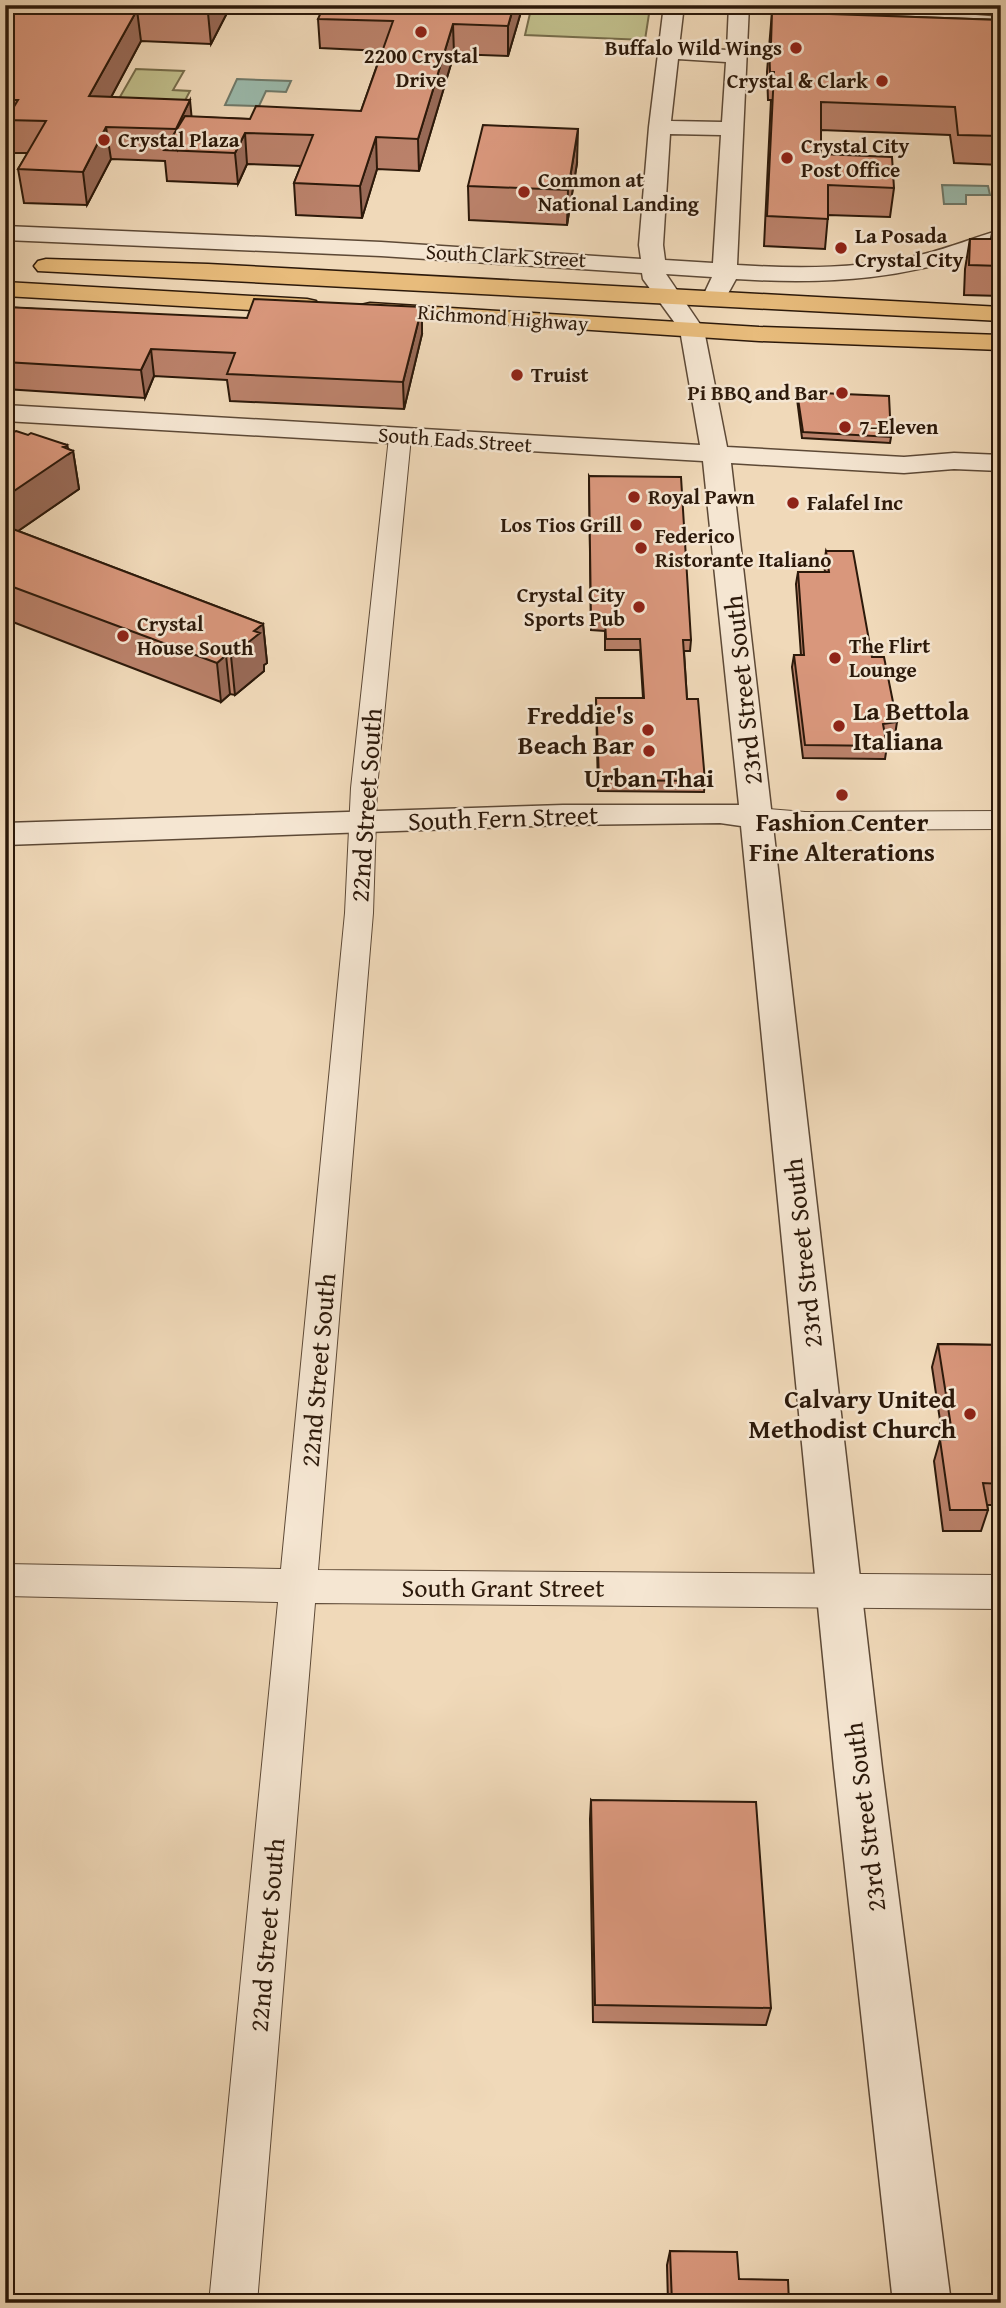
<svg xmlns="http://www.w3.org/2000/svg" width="1006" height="2308" font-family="'Gentium Book Plus',serif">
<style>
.green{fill:#c0be8b;stroke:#766c4a;stroke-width:2}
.water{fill:#9bbaac;stroke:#6f7a6b;stroke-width:2}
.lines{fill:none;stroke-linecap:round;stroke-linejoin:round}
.minor-casing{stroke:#5d4936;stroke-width:2}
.tertiary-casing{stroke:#5d4936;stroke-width:3}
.trunk-casing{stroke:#2c190a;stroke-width:3}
.minor{fill:#f5e6d2;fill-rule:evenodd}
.tertiary{fill:#f5e6d2;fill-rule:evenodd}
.trunk{fill:#e8bc7c;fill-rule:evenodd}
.wall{fill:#bb826b;stroke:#2c190a;stroke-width:2}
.shaded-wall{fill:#986a57;stroke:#2c190a;stroke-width:2}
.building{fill:#d9977c;stroke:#2c190a;stroke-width:2}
.poi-dot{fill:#8f2418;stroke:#f5e6d2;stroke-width:2.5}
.labels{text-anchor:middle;stroke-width:5;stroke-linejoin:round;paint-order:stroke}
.far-poi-label{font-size:21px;font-weight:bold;fill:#2c190a;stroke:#f5e6d2;text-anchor:start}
.far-street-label{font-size:21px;fill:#2c190a;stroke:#f5e6d2}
.street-label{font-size:26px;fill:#2c190a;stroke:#f5e6d2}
.poi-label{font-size:26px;font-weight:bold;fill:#2c190a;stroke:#f5e6d2;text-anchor:end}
</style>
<rect width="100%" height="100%" fill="#f0d9b9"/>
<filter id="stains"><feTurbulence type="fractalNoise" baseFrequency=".00286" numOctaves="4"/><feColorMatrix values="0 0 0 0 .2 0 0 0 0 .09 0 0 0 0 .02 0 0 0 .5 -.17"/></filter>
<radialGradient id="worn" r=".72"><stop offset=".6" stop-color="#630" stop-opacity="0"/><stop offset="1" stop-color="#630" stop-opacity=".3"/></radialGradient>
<path class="green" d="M 531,9 L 649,14 L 645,40 L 525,35 Z
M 136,69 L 184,71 L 173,90 L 190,91 L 179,112 L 113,109 Z"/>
<path class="water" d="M 237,79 L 291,81 L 286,92 L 266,91 L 259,106 L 225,105 Z
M 942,185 L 988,186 L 990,195 L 966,195 L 966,204 L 944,204 Z"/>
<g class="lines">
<g class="minor-casing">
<path id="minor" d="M 400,430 L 408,432 L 411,437 L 377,788 L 373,913 L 318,1570 L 1001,1575 L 1001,1609 L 315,1603 L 257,2303 L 209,2303 L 278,1602 L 5,1596 L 5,1564 L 281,1569 L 345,913 L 351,788 L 389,437 L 392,432 Z
M 756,808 L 805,812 L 1001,811 L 1001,829 L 805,830 L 746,823 L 743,817 L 746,811 Z"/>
</g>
<g class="tertiary-casing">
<path id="tertiary" d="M 664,5 L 684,5 L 679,47 L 727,50 L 729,5 L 749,5 L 737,265 C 800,269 861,269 924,254 C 950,248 975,237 1001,230 L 1001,245 C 910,279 832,285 736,279 L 725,299 L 716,301 L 707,299 L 704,294 L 712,277 L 666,274 L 704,330 L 727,447 L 904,457 L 954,453 L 1001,455 L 1001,471 L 954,469 L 904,473 L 731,463 L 882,1768 L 951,2303 L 893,2303 L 834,1768 L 741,826 L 720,823 L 563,825 L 5,845 L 5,823 L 563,805 L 739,805 L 703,461 L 5,421 L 5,405 L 700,445 L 680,330 L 643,279 L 642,273 L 381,256 L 5,240 L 5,226 L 381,242 L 641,259 L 639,245 L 649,127 ZM 678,59 L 726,62 L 722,122 L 671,121 ZM 670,134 L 721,135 L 713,263 L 665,260 L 663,245 Z
M 761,5 L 849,5 L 1001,17 L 1001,29 L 771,11 Z"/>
</g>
<g class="trunk-casing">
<path id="trunk" d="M 46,259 L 208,264 L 1001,307 L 1001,321 L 38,271 L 34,266 L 38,261 Z
M 5,282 L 307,299 L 316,301 L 319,306 L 316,311 L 307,313 L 5,296 Z
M 370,303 L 759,327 L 1001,335 L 1001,350 L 759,341 L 361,315 L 358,310 L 361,305 Z"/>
</g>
<use href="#minor" class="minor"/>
<use href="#tertiary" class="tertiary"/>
<use href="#trunk" class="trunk"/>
</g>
<path class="wall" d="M 5,5 L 228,11 L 211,44 L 141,41 L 111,97 L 191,117 L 250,119 L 361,111 L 382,51 L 320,48 L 318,19 L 523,5 L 508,56 L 454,54 L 419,171 L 377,169 L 362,218 L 296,215 L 294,183 L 301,166 L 247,164 L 238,184 L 167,181 L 165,161 L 111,159 L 87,205 L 24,203 L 18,169 L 28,153 L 12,153 L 8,132 L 5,132 Z
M 981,5 L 1001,5 L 1001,15 L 988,13 Z
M 772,12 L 1001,20 L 1001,165 L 954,163 L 950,135 L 821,130 L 821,154 L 894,188 L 890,217 L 828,215 L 825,249 L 764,246 L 771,100 L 768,100 L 767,72 Z
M 577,163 L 567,225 L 469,220 L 468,186 Z
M 993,227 L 1001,227 L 1001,296 L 964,295 L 965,269 L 970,239 L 991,239 Z
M 5,307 L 422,334 L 404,409 L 230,401 L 227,380 L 154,376 L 145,398 L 5,389 Z
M 797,392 L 891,437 L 890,443 L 802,438 L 797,399 Z
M 28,435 L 67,445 L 68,449 L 73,451 L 79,489 L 18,531 L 263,624 L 267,663 L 264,665 L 264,671 L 235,695 L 230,694 L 221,702 L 5,619 L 5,438 Z
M 589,476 L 691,640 L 690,651 L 684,651 L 687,699 L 705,781 L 704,792 L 598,791 L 596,698 L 643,698 L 640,650 L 605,650 L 605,631 L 591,630 Z
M 826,551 L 872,657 L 897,722 L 895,735 L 885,736 L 887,746 L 885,759 L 803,758 L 792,667 L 794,655 L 801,655 L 796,584 L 798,572 L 825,572 L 824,564 Z
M 938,1344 L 1001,1345 L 1001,1505 L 987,1505 L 988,1510 L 981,1531 L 943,1531 L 934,1461 L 940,1440 L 943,1440 L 932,1367 Z
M 591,1800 L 771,2008 L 766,2025 L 593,2022 L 590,1819 Z
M 670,2251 L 739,2279 L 789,2303 L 668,2303 L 667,2265 Z"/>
<path class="shaded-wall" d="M 212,5 L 227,5 L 228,11 L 211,44 L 208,13 Z
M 514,5 L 523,5 L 508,56 L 508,26 Z
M 137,10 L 141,41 L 94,129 L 89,96 Z
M 453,24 L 454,54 L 419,171 L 418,139 Z
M 190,100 L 193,132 L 178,150 L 176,129 Z
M 106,127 L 111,159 L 87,205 L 83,172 Z
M 578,129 L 577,163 L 567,225 L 568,190 Z
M 245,133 L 247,164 L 238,184 L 235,153 Z
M 376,137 L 377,169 L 362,218 L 360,186 Z
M 422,307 L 422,334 L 404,409 L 403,382 Z
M 151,349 L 154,376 L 145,398 L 141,370 Z
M 67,445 L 69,454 L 73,451 L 79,489 L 5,540 L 5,497 Z
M 263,624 L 267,663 L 264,665 L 264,671 L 235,695 L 231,656 L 254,631 Z
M 226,655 L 230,694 L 221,702 L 217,663 Z"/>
<path class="building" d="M 5,5 L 212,5 L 208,13 L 137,10 L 89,96 L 190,100 L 176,129 L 106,127 L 83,172 L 18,169 L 46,121 L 6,120 L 18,100 L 5,100 Z
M 324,5 L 514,5 L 508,26 L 453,24 L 418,139 L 376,137 L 360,186 L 294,183 L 313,135 L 245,133 L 235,153 L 164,150 L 185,116 L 250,119 L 256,106 L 361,111 L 393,21 L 318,19 Z
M 772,12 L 1001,20 L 1001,136 L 958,135 L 955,107 L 821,102 L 821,154 L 892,157 L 894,188 L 828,185 L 828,219 L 767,216 L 774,72 L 770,72 L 769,44 L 771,44 Z
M 483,125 L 578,129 L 568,190 L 468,186 Z
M 993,227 L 1001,227 L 1001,266 L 969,265 L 970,239 L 994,239 Z
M 254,299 L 422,307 L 403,382 L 227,374 L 235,353 L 151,349 L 141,370 L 5,362 L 5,307 L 247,318 Z
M 797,392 L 889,396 L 891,437 L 803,432 Z
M 16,431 L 28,435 L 31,433 L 67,445 L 63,447 L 73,451 L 5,497 L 5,438 Z
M 589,476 L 681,477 L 691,640 L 683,640 L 687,699 L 698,699 L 705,781 L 599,780 L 596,698 L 644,698 L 640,639 L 606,639 L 605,620 L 591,620 Z
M 5,526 L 263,624 L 254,631 L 260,633 L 231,656 L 226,655 L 217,663 L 5,584 Z
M 826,551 L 853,551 L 872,657 L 884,657 L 897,722 L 883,724 L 887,746 L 805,745 L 794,655 L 804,655 L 798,572 L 829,572 Z
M 938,1344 L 1001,1345 L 1001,1484 L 983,1483 L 988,1510 L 950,1510 L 940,1440 L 953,1439 Z
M 591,1800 L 756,1802 L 771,2008 L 595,2005 Z
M 670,2251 L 737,2252 L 739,2279 L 788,2280 L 789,2303 L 672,2303 Z"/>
<g class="poi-dot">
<circle cx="421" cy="32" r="7"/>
<circle cx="796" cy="48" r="7"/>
<circle cx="882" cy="81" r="7"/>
<circle cx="104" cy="140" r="7"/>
<circle cx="787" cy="158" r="7"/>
<circle cx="524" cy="192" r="7"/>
<circle cx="841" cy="248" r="7"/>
<circle cx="517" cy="375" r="7"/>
<circle cx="842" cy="393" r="7"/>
<circle cx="845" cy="427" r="7"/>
<circle cx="634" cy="497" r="7"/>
<circle cx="793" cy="503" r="7"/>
<circle cx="636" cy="525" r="7"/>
<circle cx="641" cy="548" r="7"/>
<circle cx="639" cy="607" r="7"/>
<circle cx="123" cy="636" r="7"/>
<circle cx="835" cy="658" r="7"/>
<circle cx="839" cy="726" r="7"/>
<circle cx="648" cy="730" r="7"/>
<circle cx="649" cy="751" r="7"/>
<circle cx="842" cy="795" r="7"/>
<circle cx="970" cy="1414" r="7"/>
</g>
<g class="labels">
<g class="far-poi-label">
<text x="782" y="55" text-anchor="end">Buffalo Wild Wings</text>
<text x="421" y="63" text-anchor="middle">2200 Crystal<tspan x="421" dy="24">Drive</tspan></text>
<text x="868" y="88" text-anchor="end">Crystal &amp; Clark</text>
<text x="118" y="147">Crystal Plaza</text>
<text x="801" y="153">Crystal City<tspan x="801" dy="24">Post Office</tspan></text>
<text x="538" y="187">Common at<tspan x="538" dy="24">National Landing</tspan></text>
<text x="855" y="243">La Posada<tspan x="855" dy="24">Crystal City</tspan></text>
<text x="531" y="382">Truist</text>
<text x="828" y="400" text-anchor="end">Pi BBQ and Bar</text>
<text x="859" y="434">7-Eleven</text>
<text x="648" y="504">Royal Pawn</text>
<text x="807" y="510">Falafel Inc</text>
<text x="622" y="532" text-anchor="end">Los Tios Grill</text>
<text x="655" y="543">Federico<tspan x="655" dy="24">Ristorante Italiano</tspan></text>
<text x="625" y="602" text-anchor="end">Crystal City<tspan x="625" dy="24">Sports Pub</tspan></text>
<text x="137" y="631">Crystal<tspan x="137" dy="24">House South</tspan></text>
<text x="849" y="653">The Flirt<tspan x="849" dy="24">Lounge</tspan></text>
</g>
<g class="far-street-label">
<text transform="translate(506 256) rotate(3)" y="7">South Clark Street</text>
<text transform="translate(503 318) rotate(4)" y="7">Richmond Highway</text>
<text transform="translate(455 440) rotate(4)" y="7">South Eads Street</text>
</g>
<g class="street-label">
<text transform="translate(743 690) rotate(-96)" y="9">23rd Street South</text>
<text transform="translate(366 805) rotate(-86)" y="9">22nd Street South</text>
<text transform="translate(503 818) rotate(-2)" y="9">South Fern Street</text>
<text transform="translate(803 1253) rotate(-96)" y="9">23rd Street South</text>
<text transform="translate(318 1370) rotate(-85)" y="9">22nd Street South</text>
<text x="503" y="1597">South Grant Street</text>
<text transform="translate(865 1817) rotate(-97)" y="9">23rd Street South</text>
<text transform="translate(267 1935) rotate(-85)" y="9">22nd Street South</text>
</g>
<g class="poi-label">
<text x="853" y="720" text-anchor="start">La Bettola<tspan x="853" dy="30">Italiana</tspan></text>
<text x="634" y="724">Freddie's<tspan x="634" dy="30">Beach Bar</tspan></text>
<text x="649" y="787" text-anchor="middle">Urban Thai</text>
<text x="842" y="831" text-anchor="middle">Fashion Center<tspan x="842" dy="30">Fine Alterations</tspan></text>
<text x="956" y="1408">Calvary United<tspan x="956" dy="30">Methodist Church</tspan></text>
</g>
</g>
<rect width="1006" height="2308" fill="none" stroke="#f0d9b9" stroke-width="28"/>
<rect x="7" y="7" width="992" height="2294" fill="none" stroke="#2c190a" stroke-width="3.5"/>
<rect x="14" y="14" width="978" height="2280" fill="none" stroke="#2c190a" stroke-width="2"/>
<rect width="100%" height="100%" filter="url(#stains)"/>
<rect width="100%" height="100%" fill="url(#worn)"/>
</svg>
